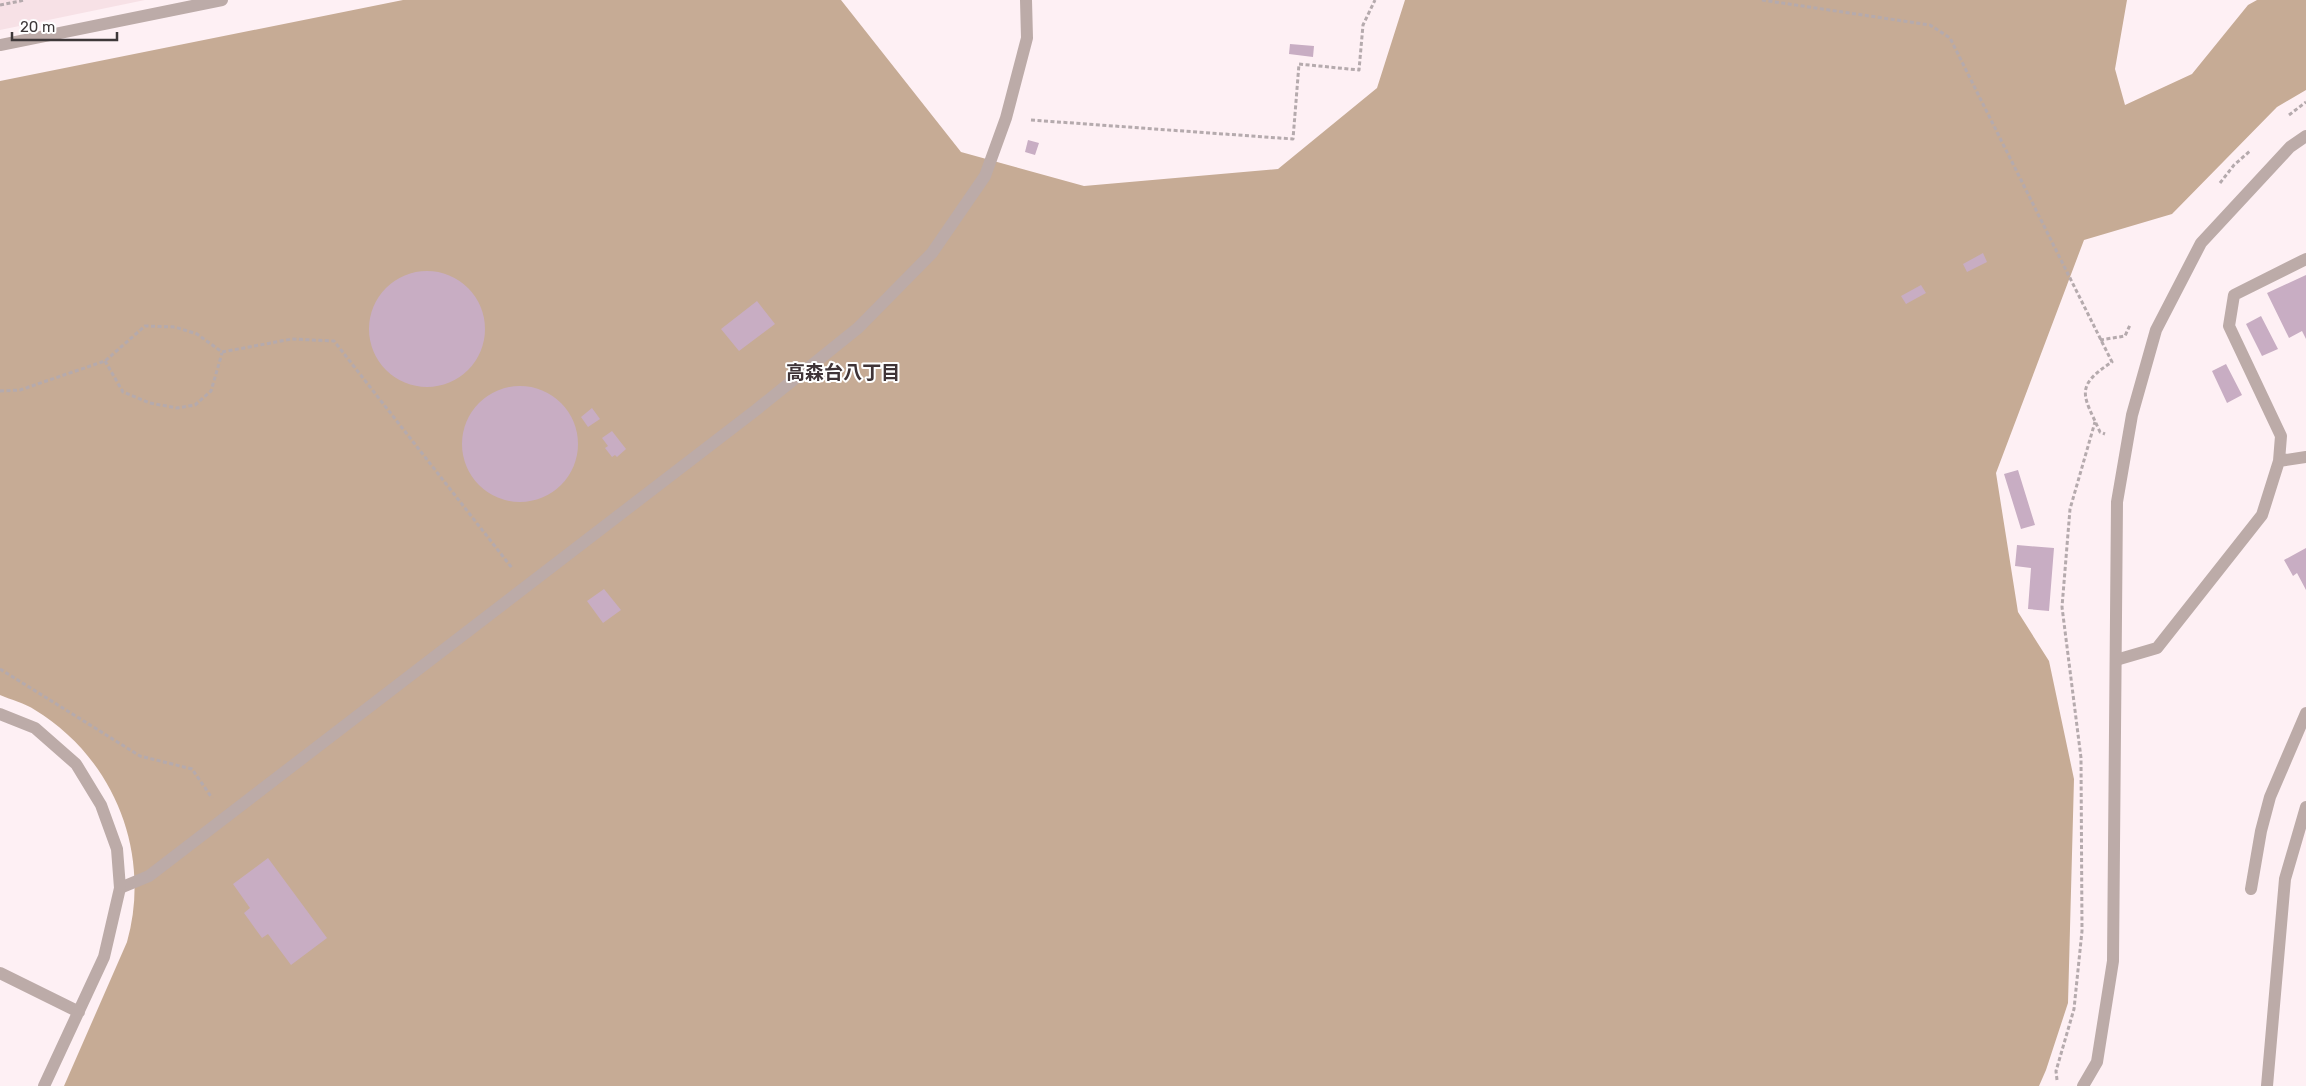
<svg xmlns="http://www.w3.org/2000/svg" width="2306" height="1086" font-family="Rubik,'Noto Sans JP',sans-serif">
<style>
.built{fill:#f7e1e6}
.forest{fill:#c6ab95}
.building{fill:#c8adc3}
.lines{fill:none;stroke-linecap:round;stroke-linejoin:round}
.path{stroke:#b5aaad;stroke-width:3;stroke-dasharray:4 2.5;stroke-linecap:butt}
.service{stroke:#bcaba8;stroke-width:12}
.minor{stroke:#bcaba8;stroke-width:12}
.tertiary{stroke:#bcaba8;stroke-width:12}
.labels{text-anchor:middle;stroke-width:4;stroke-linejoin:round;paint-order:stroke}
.neighbourhood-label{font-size:19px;font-weight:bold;fill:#3f3437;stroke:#fff}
</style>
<rect width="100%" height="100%" fill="#fef0f4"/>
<path class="built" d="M 0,0 L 145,0 L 0,30 Z"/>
<path class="forest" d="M 403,0 L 841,0 L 961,152 L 1084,186 L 1278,169 L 1377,88 L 1405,0 L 2127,0 L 2115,69 L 2125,105 L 2192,74 L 2248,5 L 2257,0 L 2306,0 L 2306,90 L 2277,107 L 2172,214 L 2084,240 L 1996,473 L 2018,612 L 2049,661 L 2074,779 L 2068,1003 L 2046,1070 L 2039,1086 L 64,1086 L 127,942 C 152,853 114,758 35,710 C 25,703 11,700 0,695 L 0,81 Z"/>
<path class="building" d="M 1290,44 L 1314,46 L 1313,57 L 1289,54 Z
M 1028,140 L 1039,143 L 1035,155 L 1025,152 Z
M 1983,253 L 1987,262 L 1967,272 L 1963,264 Z
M369 329a58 58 0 1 1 116 0a58 58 0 1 1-116 0Z
M 2306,275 L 2306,339 L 2302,331 L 2289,338 L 2267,293 Z
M 1921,285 L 1926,293 L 1906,304 L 1901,296 Z
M 757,301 L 775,324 L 739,351 L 721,329 Z
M 2261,316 L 2278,349 L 2262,356 L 2246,324 Z
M 2226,364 L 2242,395 L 2227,403 L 2212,371 Z
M462 444a58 58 0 1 1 116 0a58 58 0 1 1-116 0Z
M 592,408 L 600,419 L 588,427 L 581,417 Z
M 612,431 L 626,449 L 617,457 L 615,455 L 612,457 L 605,448 L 608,446 L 602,438 Z
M 2018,470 L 2035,525 L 2021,529 L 2004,474 Z
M 2017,545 L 2054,548 L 2049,611 L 2028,609 L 2031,568 L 2015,566 Z
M 2306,548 L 2306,590 L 2297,573 L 2293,576 L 2284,560 Z
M 604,589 L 621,610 L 603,623 L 587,601 Z
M 268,858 L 327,938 L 291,965 L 268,934 L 262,938 L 244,913 L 250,908 L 233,884 Z"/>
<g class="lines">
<path class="path" d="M 1762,0 L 1930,25 L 1950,38 L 2112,362 C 2073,387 2084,396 2100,432 L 2105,434
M 0,5 L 25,0
M 2289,115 L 2306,102
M 1031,120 L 1293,139 L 1299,64 L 1359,70 L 1363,25 L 1375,0
M 2220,183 L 2234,165 L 2250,151
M 2100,340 L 2125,336 L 2130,325
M 105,361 L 123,392 L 150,403 L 177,408 L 195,405 L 211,391 L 222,353
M 0,391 L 20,390 L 105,361 L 145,326 L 175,327 L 197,334 L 222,352 L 292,339 L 334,341 L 512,568
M 0,669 L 140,756 L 192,769 L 212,798
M 2057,1080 L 2056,1071 L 2074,1009 L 2082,931 L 2081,758 L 2062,607 L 2070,509 L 2095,422"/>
<path class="service" d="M 2279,461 L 2306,457
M 2116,660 L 2157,648 L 2262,515 L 2279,461 L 2281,436 L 2229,326 L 2234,295 L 2306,259
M 120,888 L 149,876 L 756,410 L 858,328 L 932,253 L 985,176 L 1006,118 L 1027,38 L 1026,0
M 2251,889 L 2261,831 L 2270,797 L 2306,713
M 2267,1086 L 2285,879 L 2306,807"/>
<path class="minor" d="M 0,714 L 35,728 L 76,764 L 101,805 L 117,849 L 120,888 L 104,957 L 44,1086
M 0,973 L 79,1012
M 2083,1086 L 2097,1062 L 2113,961 L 2117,502 L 2132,415 L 2156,330 L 2201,243 L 2290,147 L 2306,136"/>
<path class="tertiary" d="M 0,45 L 222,0"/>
</g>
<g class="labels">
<g class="neighbourhood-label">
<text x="843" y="379">高森台八丁目</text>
</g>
</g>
<path d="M12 32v8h105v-8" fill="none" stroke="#3e3839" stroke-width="2.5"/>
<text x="20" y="32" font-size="15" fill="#3e3839" stroke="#ffffff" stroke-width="4" paint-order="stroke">20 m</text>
</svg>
